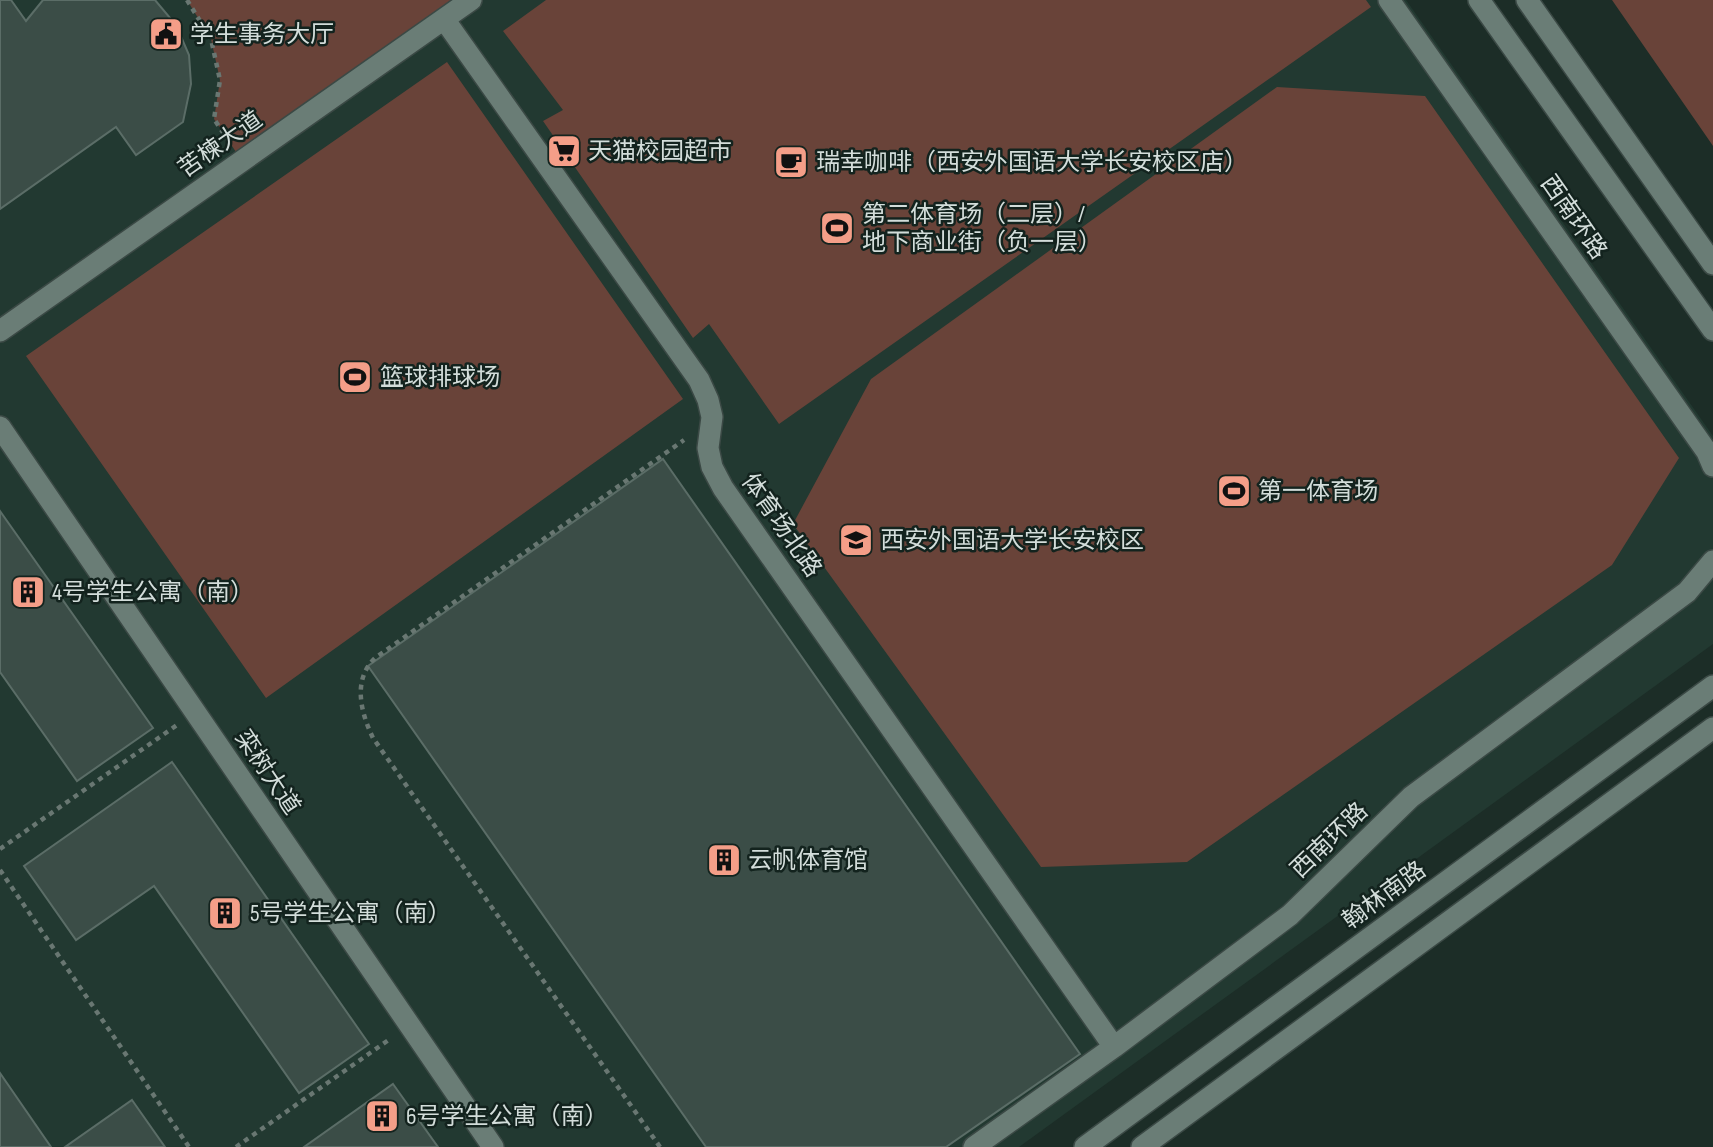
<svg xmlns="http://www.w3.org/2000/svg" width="1713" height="1147" font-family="'Sofia Sans Condensed','Noto Sans SC',sans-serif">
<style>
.built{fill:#223931}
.green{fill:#694339}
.building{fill:#3b4d47;stroke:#5b6d67;stroke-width:2}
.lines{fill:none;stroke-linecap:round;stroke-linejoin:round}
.street-casing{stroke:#3b4945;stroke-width:24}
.secondary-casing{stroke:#3b4945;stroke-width:24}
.path{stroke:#697772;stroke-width:4.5;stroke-dasharray:5 5;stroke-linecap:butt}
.street{stroke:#6a7d76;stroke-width:21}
.secondary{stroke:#6a7d76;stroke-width:21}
.labels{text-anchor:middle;stroke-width:5;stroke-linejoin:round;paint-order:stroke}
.poi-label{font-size:24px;fill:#d3ddda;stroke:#13231e;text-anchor:start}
.street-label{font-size:24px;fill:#d3ddda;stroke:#13231e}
</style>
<rect width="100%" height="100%" fill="#1c2d27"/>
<path class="built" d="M 0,0 L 1406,0 L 1713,436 L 1713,644 L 1019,1147 L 0,1147 Z"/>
<path class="green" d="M 187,0 L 470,0 L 242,161 L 214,119 L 220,80 L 211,39 Z
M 546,0 L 1366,0 L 1371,7 L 779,424 L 709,324 L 693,338 L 543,121 L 563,110 L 503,31 Z
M 1612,0 L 1713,0 L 1713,146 L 1711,143 Z
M 447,62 L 683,399 L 266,698 L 26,356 Z
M 1277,87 L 1425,96 L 1679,458 L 1612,565 L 1187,862 L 1041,867 L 793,524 L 871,379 Z"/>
<path class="building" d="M 0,0 L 11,0 L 26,21 L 43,0 L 155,0 L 176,25 L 189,55 L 191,84 L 183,122 L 136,155 L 116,127 L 0,209 Z
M 663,459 L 1080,1054 L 946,1147 L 706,1147 L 368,666 Z
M 0,511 L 153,728 L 77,781 L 0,672 Z
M 172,762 L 369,1044 L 299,1093 L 154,886 L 76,940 L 24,866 Z
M 0,1073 L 51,1147 L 0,1147 Z
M 393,1084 L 438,1147 L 304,1147 Z
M 132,1100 L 165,1147 L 65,1147 Z"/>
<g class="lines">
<g class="street-casing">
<path id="street" d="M 1389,0 L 1707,452 L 1713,466
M 444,19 L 699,380 L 708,400 L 712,417 L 708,448 L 712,467 L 723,488 L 1114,1047
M 0,331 L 471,0
M 0,427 L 493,1147
M 974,1147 L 1114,1047 L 1290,915 L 1411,797 L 1687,592 L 1713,561"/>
</g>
<g class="secondary-casing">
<path id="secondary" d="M 1479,0 L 1713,330
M 1527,0 L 1713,264
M 1085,1147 L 1713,686
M 1142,1147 L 1713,728"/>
</g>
<path class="path" d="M 187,0 L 211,39 L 220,80 L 214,119 L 230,143
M 0,849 L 177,725
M 0,870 L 189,1147
M 236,1147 L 390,1039
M 660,1147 L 373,738 C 361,713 352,680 375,658 L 684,440"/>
<use href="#street" class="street"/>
<use href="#secondary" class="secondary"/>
</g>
<defs>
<g id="civic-square" transform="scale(1.75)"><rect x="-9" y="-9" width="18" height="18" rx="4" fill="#f49e88" stroke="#13231e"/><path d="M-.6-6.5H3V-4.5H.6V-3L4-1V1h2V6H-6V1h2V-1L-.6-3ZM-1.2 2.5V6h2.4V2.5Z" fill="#111"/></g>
<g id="supermarket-square" transform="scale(1.75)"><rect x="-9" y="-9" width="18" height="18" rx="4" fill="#f49e88" stroke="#13231e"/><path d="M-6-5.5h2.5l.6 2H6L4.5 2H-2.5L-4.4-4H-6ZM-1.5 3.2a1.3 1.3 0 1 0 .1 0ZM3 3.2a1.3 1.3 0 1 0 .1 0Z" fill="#111"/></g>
<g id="cafe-square" transform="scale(1.75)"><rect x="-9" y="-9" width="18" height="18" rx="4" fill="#f49e88" stroke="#13231e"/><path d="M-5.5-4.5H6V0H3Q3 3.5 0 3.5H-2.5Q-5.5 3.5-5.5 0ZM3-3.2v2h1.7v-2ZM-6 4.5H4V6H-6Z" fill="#111"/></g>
<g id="stadium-square" transform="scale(1.75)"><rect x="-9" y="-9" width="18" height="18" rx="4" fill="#f49e88" stroke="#13231e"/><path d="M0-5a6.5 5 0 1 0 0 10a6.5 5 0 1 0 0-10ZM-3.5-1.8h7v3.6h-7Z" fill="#111"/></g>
<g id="university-square" transform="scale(1.75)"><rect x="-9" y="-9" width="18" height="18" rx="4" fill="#f49e88" stroke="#13231e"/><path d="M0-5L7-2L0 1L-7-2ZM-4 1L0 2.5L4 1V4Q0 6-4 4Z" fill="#111"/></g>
<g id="building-square" transform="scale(1.75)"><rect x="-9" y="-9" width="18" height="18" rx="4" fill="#f49e88" stroke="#13231e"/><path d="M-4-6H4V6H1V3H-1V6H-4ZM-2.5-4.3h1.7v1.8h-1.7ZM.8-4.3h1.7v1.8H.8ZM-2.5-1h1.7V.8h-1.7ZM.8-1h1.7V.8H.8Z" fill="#111"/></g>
</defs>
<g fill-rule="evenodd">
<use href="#civic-square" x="166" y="34"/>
<use href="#supermarket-square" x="564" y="151"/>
<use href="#cafe-square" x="791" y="162"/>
<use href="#stadium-square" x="837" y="228"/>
<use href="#stadium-square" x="355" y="377"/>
<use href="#stadium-square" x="1234" y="491"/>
<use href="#university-square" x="856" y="540"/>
<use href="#building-square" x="28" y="592"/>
<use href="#building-square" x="724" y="860"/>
<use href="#building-square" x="225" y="913"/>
<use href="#building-square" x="382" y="1116"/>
</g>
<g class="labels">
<g class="poi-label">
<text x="190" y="42">学生事务大厅</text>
<text x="588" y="159">天猫校园超市</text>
<text x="816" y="170">瑞幸咖啡（西安外国语大学长安校区店）</text>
<text x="862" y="222">第二体育场（二层）/<tspan x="862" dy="28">地下商业街（负一层）</tspan></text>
<text x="380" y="385">篮球排球场</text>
<text x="1258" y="499">第一体育场</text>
<text x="880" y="548">西安外国语大学长安校区</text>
<text x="52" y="600">4号学生公寓（南）</text>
<text x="748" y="868">云帆体育馆</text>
<text x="250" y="921">5号学生公寓（南）</text>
<text x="406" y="1124">6号学生公寓（南）</text>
</g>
<g class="street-label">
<text transform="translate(220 144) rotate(-35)" y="8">苦楝大道</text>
<text transform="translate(1574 217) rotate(55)" y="8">西南环路</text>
<text transform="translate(782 525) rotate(55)" y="8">体育场北路</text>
<text transform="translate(268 772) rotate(56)" y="8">栾树大道</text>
<text transform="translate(1329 840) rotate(-44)" y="8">西南环路</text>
<text transform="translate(1384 895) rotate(-36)" y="8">翰林南路</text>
</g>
</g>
</svg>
